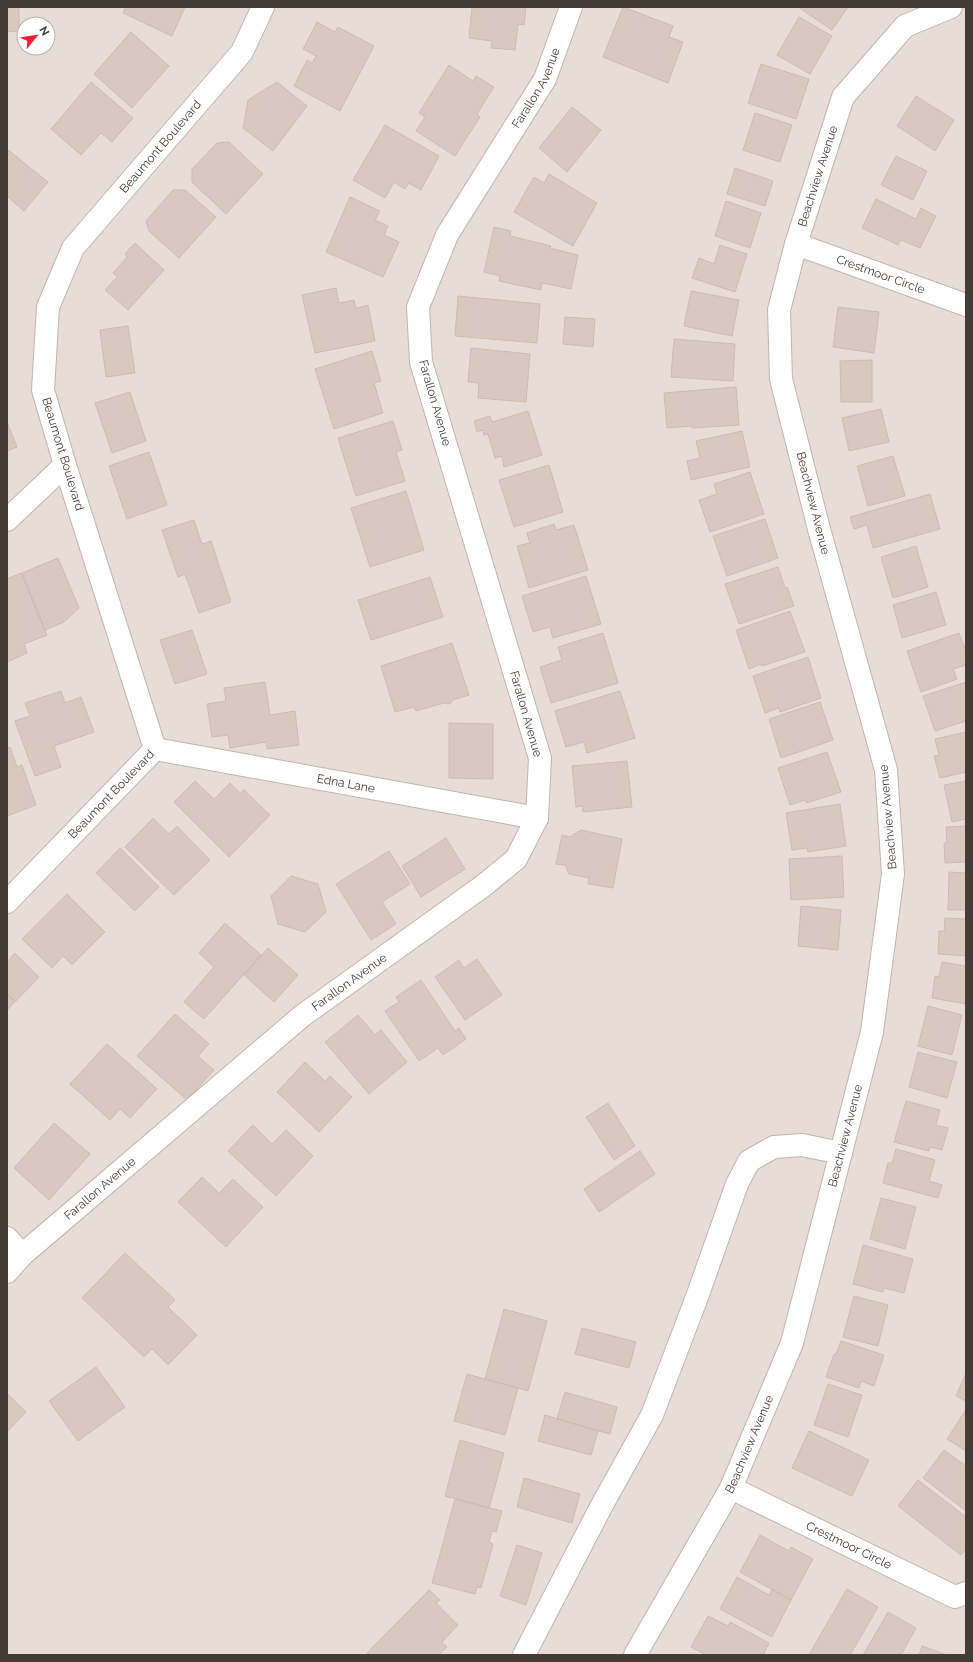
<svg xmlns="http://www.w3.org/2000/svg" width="973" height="1662" font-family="Raleway,sans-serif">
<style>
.residential{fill:#e7ddd6;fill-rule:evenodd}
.building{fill:#d7c8c0;stroke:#cfbbb0}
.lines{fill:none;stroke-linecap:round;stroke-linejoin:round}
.minor-casing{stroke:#c1b5ad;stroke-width:24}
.minor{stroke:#fff;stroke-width:22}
.labels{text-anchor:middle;stroke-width:4;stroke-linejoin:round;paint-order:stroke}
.street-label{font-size:12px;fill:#463c36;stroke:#fff}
</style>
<rect width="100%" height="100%" fill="#f3ede7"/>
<path class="residential" d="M 7,7 L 966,7 L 966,1655 L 7,1655 ZM 24,24 L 48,24 L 48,48 L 24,48 Z"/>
<path class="building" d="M 7,7 L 19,7 L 19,32 L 7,31 Z
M 126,7 L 185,7 L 172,36 L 123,13 Z
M 472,7 L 526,7 L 524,25 L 518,24 L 515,50 L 491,48 L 492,41 L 469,38 Z
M 623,7 L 673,26 L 669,37 L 683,42 L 668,83 L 603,57 Z
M 798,7 L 848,7 L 832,30 Z
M 799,17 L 832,36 L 810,74 L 777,55 Z
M 317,22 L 335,32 L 338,27 L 374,46 L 340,111 L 294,86 L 307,60 L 312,63 L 316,56 L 303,49 Z
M 131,32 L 169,66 L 132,108 L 94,74 Z
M 761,64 L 809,79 L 796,119 L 748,103 Z
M 449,65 L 473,81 L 476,76 L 494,87 L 477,114 L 480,117 L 455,156 L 416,131 L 425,117 L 419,113 Z
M 91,82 L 133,118 L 112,142 L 101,133 L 81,155 L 51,129 Z
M 277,82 L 307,106 L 273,151 L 243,128 L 248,100 Z
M 916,96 L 954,120 L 935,151 L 897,126 Z
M 572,107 L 601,130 L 567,172 L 539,148 Z
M 755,113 L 792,125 L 780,162 L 743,150 Z
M 385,125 L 439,156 L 421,190 L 409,183 L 405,189 L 394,182 L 385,198 L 353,180 Z
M 229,142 L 263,174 L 226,214 L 192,182 L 192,169 L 217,143 Z
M 7,149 L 48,182 L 24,211 L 7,196 Z
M 896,156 L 927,171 L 913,200 L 881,185 Z
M 735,168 L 773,181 L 765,206 L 727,194 Z
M 549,174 L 597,203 L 573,246 L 514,212 L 534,177 L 544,183 Z
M 173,190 L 185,190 L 216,217 L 179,258 L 149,231 L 146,221 Z
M 350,197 L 380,211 L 375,220 L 388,226 L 384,235 L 399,242 L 383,277 L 326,252 Z
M 876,199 L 916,219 L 921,208 L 936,216 L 920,248 L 901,240 L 898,245 L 862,228 Z
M 726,201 L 761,213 L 750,248 L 715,236 Z
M 494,227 L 511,231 L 510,236 L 551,246 L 550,248 L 578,255 L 571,289 L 542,283 L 541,290 L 499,281 L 500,276 L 484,272 Z
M 135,243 L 164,270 L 128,310 L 105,290 L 117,277 L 113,273 L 127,257 L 125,254 Z
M 720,245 L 747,254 L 735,292 L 692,278 L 699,258 L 714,264 Z
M 336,288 L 339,303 L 354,300 L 356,308 L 368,305 L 375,341 L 315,353 L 302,295 Z
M 691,291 L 739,300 L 732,336 L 684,326 Z
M 458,296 L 540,304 L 537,343 L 455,336 Z
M 838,307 L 879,312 L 874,353 L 833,347 Z
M 565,317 L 595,319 L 593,347 L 563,344 Z
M 128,326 L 135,373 L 106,377 L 100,330 Z
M 674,339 L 735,344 L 733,381 L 671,377 Z
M 471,348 L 530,354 L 526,402 L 478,398 L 479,383 L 468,382 Z
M 372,351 L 381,381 L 374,383 L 383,413 L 334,429 L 315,369 Z
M 872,360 L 872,402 L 841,402 L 840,361 Z
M 736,387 L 739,425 L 692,428 L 692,426 L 667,428 L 664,393 Z
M 130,392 L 146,441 L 112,453 L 95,403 Z
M 881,409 L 889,442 L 849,451 L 842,418 Z
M 528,411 L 542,455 L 504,467 L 502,456 L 495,458 L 488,434 L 484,435 L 483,430 L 477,432 L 474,421 L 490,416 L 492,422 Z
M 393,421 L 402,450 L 396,452 L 405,481 L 356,496 L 338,438 Z
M 7,422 L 17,447 L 7,451 Z
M 742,431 L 750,467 L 691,480 L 687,461 L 700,458 L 696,441 Z
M 149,452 L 167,505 L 127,519 L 109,466 Z
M 893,456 L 905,496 L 868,506 L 857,466 Z
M 549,465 L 563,512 L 514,527 L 499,480 Z
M 750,472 L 764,514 L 710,532 L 699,500 L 717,494 L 714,484 Z
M 406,491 L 424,550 L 370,567 L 351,508 Z
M 930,494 L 940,529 L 873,548 L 867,525 L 854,529 L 850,517 Z
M 765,519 L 778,558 L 727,576 L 713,536 Z
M 194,520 L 202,544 L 211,541 L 231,602 L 199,613 L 185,574 L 178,577 L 162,530 Z
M 554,524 L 556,530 L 574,525 L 588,570 L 529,588 L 517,546 L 530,543 L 527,533 Z
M 916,546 L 928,587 L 893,598 L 881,557 Z
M 58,558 L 79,608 L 64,622 L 45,630 L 22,573 Z
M 778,567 L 785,588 L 787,587 L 794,606 L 739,624 L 725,584 Z
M 21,573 L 47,635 L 24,644 L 27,653 L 7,662 L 7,579 Z
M 586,576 L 601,624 L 553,638 L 550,627 L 533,632 L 522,596 Z
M 430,577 L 443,617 L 371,640 L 358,600 Z
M 936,592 L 946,625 L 902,638 L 893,605 Z
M 790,611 L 805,652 L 762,666 L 761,664 L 749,669 L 736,630 Z
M 192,630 L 207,674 L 175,684 L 160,640 Z
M 603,633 L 618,683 L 551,703 L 540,667 L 562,660 L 558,647 Z
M 959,633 L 966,651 L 966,665 L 953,669 L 957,679 L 921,692 L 907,651 Z
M 452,643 L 469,695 L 453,700 L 450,704 L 444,703 L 416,711 L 414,707 L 395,712 L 381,666 Z
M 808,657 L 821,698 L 780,712 L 779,708 L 765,713 L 753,676 Z
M 265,682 L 270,715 L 295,711 L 299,745 L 267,749 L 266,742 L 230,748 L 228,735 L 212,737 L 207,704 L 226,701 L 224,688 Z
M 966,682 L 966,721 L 935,731 L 923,696 Z
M 61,691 L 65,703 L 81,697 L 94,732 L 54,746 L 61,767 L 35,776 L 15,721 L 30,716 L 25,703 Z
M 620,691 L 635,738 L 587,753 L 584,742 L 566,747 L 555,711 Z
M 820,702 L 833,740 L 781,758 L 769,719 Z
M 449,723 L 493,724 L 493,779 L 449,778 Z
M 966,732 L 966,772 L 940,778 L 934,756 L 939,755 L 935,739 Z
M 10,747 L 17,767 L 22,765 L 36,805 L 7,816 L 7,748 Z
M 827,752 L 841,792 L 806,803 L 805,800 L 790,805 L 778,768 Z
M 627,761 L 632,807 L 583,812 L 583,806 L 576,807 L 572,766 Z
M 195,781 L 214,799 L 230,783 L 240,793 L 244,790 L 270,815 L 229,857 L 174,802 Z
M 966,781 L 966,819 L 952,822 L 944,785 Z
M 840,804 L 846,846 L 808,852 L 807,848 L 792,850 L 786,813 Z
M 153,818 L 169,834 L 177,826 L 210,860 L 174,895 L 125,847 Z
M 966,826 L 966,862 L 945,863 L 944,843 L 947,843 L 946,827 Z
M 581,830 L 622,839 L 613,888 L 588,884 L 589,878 L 569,874 L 565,865 L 556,864 L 562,835 L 570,837 Z
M 446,838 L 465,869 L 421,897 L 402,866 Z
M 120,848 L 159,887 L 135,911 L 96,873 Z
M 389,851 L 410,884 L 382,902 L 396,924 L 371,940 L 336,884 Z
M 842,856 L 844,897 L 791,900 L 789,859 Z
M 949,872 L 966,873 L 966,910 L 948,910 Z
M 291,876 L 318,884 L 326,912 L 305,932 L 278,924 L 271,896 Z
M 67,894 L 105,932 L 72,965 L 63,956 L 52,968 L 22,939 Z
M 801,906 L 841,910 L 838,950 L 798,946 Z
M 945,918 L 966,919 L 966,956 L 938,954 L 939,931 L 944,931 Z
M 225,923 L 261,955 L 204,1019 L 184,1002 L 214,967 L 199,953 Z
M 268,948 L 298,975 L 274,1002 L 244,975 Z
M 15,953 L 39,977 L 15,1002 L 7,993 L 7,962 Z
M 477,959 L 502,995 L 465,1020 L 435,977 L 459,960 L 464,968 Z
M 942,962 L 966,966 L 966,1004 L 932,998 L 935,976 L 939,977 Z
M 421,980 L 455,1031 L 459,1028 L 466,1039 L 443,1055 L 438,1048 L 419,1061 L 385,1011 L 399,1002 L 396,997 Z
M 7,993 L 15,1002 L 7,1010 Z
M 928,1006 L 962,1015 L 952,1055 L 918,1046 Z
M 175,1014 L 209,1044 L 198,1056 L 214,1070 L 187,1100 L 137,1056 Z
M 358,1015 L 375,1035 L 381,1030 L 407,1062 L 369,1094 L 325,1042 Z
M 107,1044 L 157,1089 L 130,1118 L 120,1109 L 110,1120 L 70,1084 Z
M 918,1052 L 957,1062 L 947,1098 L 909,1087 Z
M 305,1062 L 325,1081 L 330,1076 L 352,1097 L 319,1132 L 277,1092 Z
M 906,1101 L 940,1110 L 936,1125 L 948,1128 L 942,1150 L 930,1147 L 929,1151 L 894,1142 Z
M 608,1103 L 635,1146 L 614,1160 L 586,1117 Z
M 54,1123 L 90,1154 L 49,1200 L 14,1168 Z
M 253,1125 L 272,1144 L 286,1130 L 313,1156 L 276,1196 L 228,1151 Z
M 896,1149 L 935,1160 L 929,1181 L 942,1185 L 938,1198 L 883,1183 L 888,1163 L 892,1163 Z
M 640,1151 L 655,1174 L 599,1212 L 584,1189 Z
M 202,1177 L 219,1193 L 233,1179 L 263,1207 L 226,1247 L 178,1202 Z
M 881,1198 L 916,1207 L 905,1249 L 870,1239 Z
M 863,1245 L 913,1259 L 904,1293 L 884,1288 L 883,1292 L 853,1284 Z
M 125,1253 L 175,1300 L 168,1307 L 197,1335 L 168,1365 L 152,1349 L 144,1357 L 82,1298 Z
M 854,1296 L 888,1305 L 878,1346 L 843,1337 Z
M 504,1309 L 547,1321 L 528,1391 L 485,1379 Z
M 582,1328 L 636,1342 L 629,1368 L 575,1354 Z
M 841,1341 L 884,1355 L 874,1386 L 861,1381 L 859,1388 L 826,1377 L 834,1354 L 836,1354 Z
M 96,1367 L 125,1407 L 78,1441 L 49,1401 Z
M 966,1373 L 966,1401 L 956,1396 Z
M 467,1374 L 518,1388 L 505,1435 L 454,1421 Z
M 828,1384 L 862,1395 L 848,1437 L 814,1425 Z
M 565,1392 L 617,1407 L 610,1434 L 557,1419 Z
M 7,1393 L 26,1412 L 7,1432 Z
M 965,1411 L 966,1412 L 966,1451 L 947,1439 Z
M 545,1415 L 598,1431 L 591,1455 L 538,1441 Z
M 809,1431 L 869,1460 L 852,1496 L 792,1468 Z
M 460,1440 L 504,1453 L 489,1508 L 445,1496 Z
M 944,1450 L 966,1466 L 966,1511 L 923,1478 Z
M 524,1478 L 580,1494 L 572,1523 L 517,1507 Z
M 918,1480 L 966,1517 L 966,1549 L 961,1555 L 898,1506 Z
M 455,1499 L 502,1511 L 496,1532 L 492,1531 L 489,1542 L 493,1544 L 481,1588 L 477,1587 L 475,1594 L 432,1583 Z
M 760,1535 L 789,1551 L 791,1547 L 813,1559 L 791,1600 L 740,1572 Z
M 517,1545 L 542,1553 L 526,1605 L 500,1596 Z
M 737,1577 L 769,1595 L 772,1589 L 791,1600 L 772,1637 L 720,1609 Z
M 847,1589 L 878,1607 L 850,1655 L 814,1655 L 810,1653 Z
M 429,1590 L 440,1600 L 436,1603 L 458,1625 L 442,1642 L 447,1647 L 439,1655 L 370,1655 L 367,1653 Z
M 888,1612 L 916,1628 L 901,1655 L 863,1655 Z
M 708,1616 L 728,1626 L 730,1622 L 769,1643 L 763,1655 L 706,1655 L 691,1647 Z
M 922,1646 L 947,1655 L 919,1655 Z"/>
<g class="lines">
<g class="minor-casing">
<g id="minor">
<path id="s1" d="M 796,244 L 966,305"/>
<path d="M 7,520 L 65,465"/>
<path id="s2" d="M 155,749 L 537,818"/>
<path id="s3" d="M 7,902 L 155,749 L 65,465 L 43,390 L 48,307 L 73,248 L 242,52 L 263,7"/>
<path d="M 7,1238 L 22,1255"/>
<path id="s4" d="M 7,1272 L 22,1255 L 302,1016 L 483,886 L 516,859 L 537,818 L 540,758 L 421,362 L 418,307 L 447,235 L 545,79 L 571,7"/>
<path id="s5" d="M 731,1488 L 955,1597 L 966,1593"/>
<path d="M 524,1655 L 602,1505 L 652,1415 L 697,1297 L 737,1184 L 749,1161 L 774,1147 L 802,1145 L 841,1153"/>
<path id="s6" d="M 635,1655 L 731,1488 L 792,1343 L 872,1032 L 893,874 L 886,770 L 819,529 L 781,379 L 779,310 L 796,244 L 843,97 L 905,26 L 951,7"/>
</g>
</g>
<use href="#minor" class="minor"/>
</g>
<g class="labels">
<g class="street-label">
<text dy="4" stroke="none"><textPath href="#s4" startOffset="1481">Farallon Avenue</textPath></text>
<text dy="4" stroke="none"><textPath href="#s3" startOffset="870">Beaumont Boulevard</textPath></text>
<text dy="4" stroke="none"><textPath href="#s6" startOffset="1548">Beachview Avenue</textPath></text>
<text dy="4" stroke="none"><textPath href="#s1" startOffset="90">Crestmoor Circle</textPath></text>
<text transform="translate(435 403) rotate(74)" y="4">Farallon Avenue</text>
<text transform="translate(63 454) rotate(73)" y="4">Beaumont Boulevard</text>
<text transform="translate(813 503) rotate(76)" y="4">Beachview Avenue</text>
<text transform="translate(526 714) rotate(74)" y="4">Farallon Avenue</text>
<text dy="4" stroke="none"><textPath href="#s2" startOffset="194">Edna Lane</textPath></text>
<text dy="4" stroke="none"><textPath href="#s3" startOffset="150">Beaumont Boulevard</textPath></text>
<text transform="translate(888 817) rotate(-95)" y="4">Beachview Avenue</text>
<text dy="4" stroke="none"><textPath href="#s4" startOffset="449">Farallon Avenue</textPath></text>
<text dy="4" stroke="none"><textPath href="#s6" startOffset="564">Beachview Avenue</textPath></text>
<text dy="4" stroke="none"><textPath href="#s4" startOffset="125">Farallon Avenue</textPath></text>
<text dy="4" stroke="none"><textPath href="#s6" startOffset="240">Beachview Avenue</textPath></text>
<text dy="4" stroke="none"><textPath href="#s5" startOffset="131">Crestmoor Circle</textPath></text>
</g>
</g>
<rect width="973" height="1662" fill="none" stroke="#463c36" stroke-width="16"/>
<g transform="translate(36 36) rotate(60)"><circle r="19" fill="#ffffff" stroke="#b5b1af"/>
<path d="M0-3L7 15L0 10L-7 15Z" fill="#f41e36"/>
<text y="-6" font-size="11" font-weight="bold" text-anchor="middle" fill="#463c36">N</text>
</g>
</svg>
